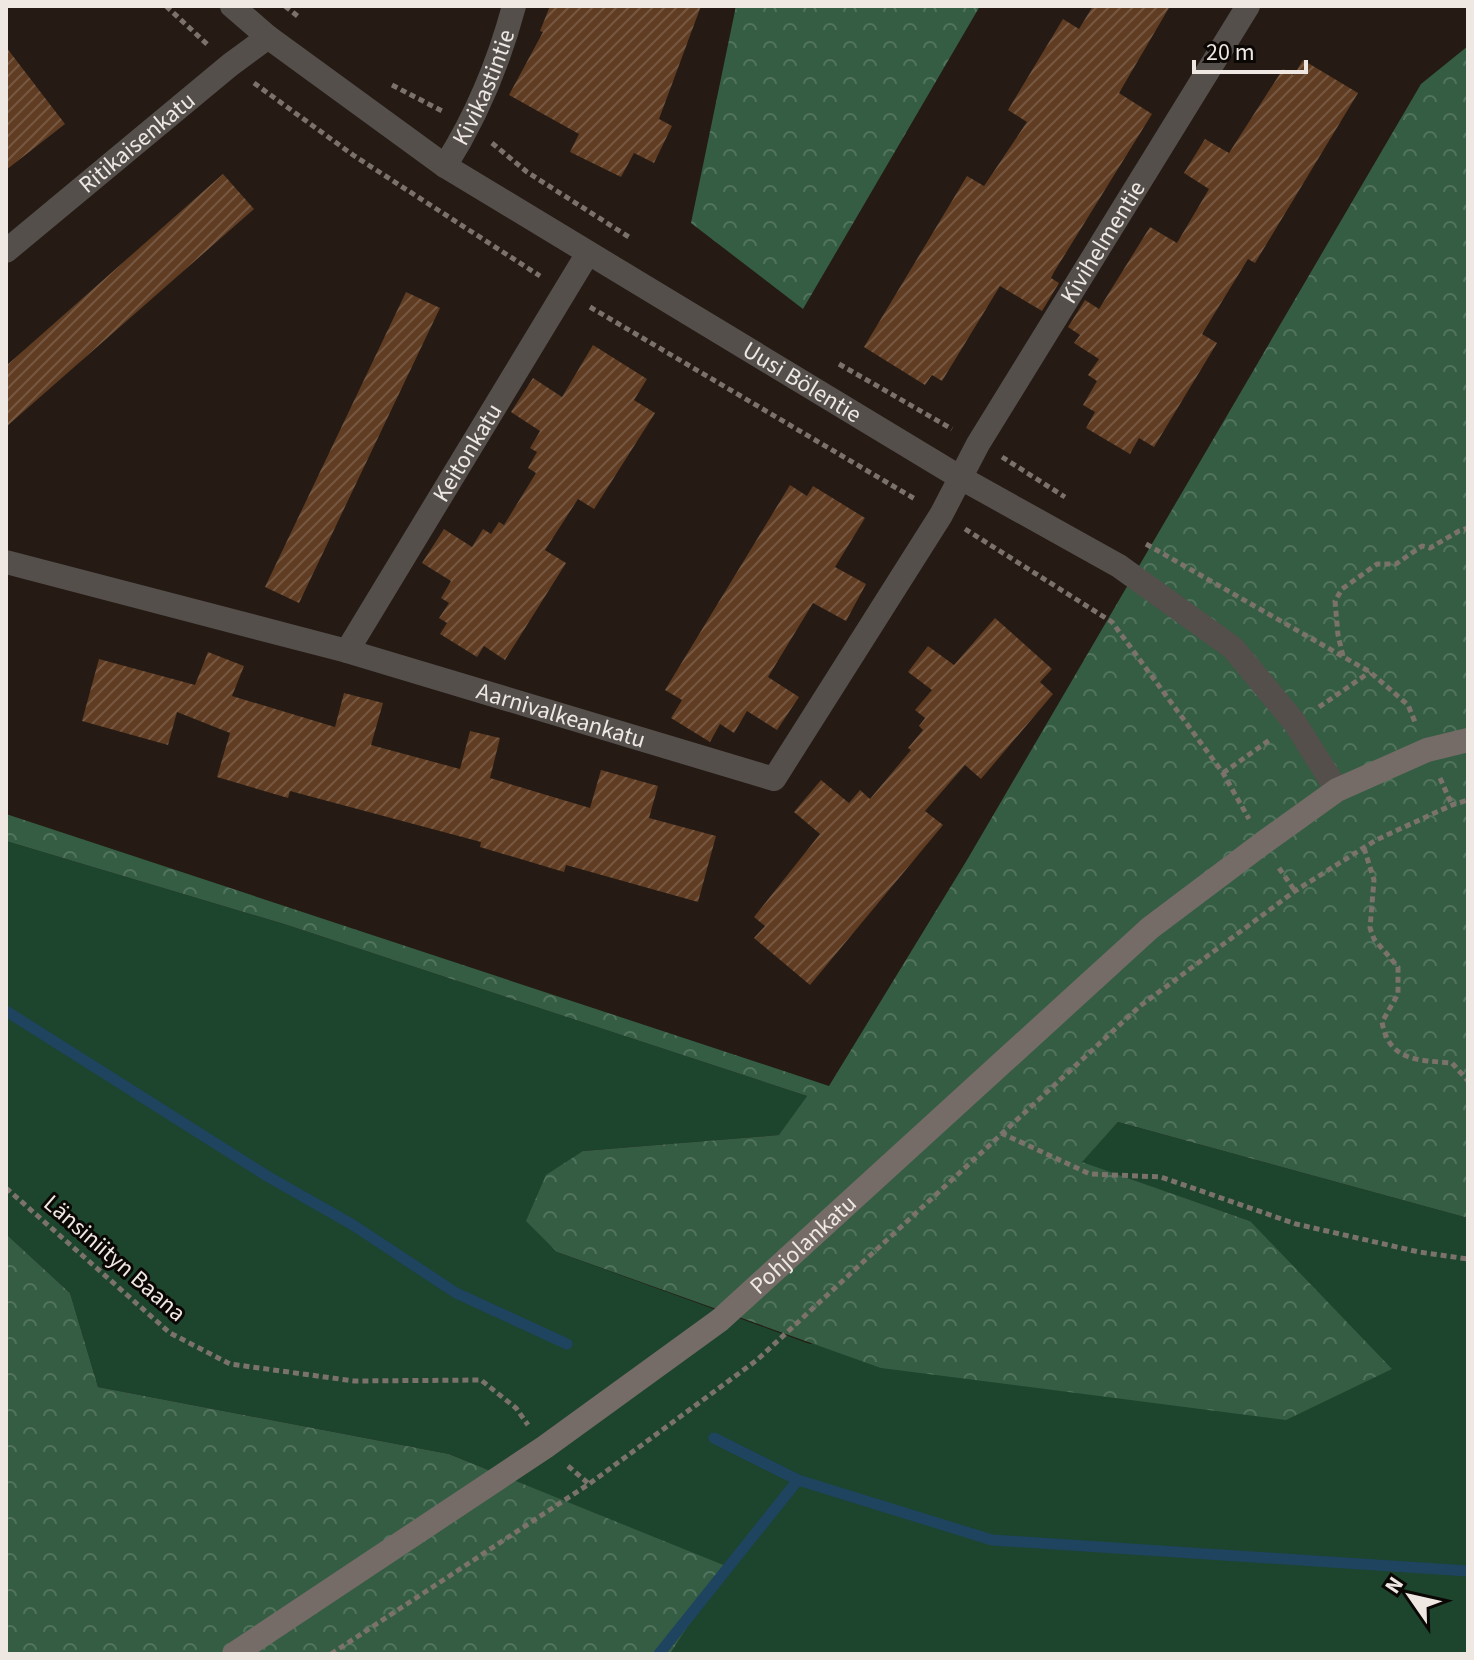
<svg xmlns="http://www.w3.org/2000/svg" width="1474" height="1660" font-family="'Source Sans 3',sans-serif">
<style>
.green{fill:#1d442d}
.forest{fill:url(#forest-crowns)}
.lines{fill:none;stroke-linecap:round;stroke-linejoin:round}
.stream{stroke:#1f445f;stroke-width:11}
.building{fill:url(#building-hatch)}
.path{stroke:#7b726c;stroke-width:5;stroke-dasharray:6 4;stroke-linecap:butt}
.minor{stroke:#554f4c;stroke-width:24}
.tertiary{stroke:#554f4c;stroke-width:24}
.secondary{stroke:#756b67;stroke-width:24}
.labels{text-anchor:middle;stroke-width:6;stroke-linejoin:round;paint-order:stroke}
.street-label{font-size:24px;fill:#eee7e2;stroke:#0b0705}
</style>
<defs>
<pattern id="forest-crowns" width="20" height="18" patternUnits="userSpaceOnUse" patternTransform="scale(2)"><rect width="20" height="18" fill="#345d43"/><path d="M2 6a3 3 0 1 1 6 0M12 15a3 3 0 1 1 6 0" fill="none" stroke="#52745e"/></pattern>
<pattern id="building-hatch" width="6" height="6" patternUnits="userSpaceOnUse" patternTransform="scale(2)"><rect width="6" height="6" fill="#5f3c22"/><path d="M-1 1l2-2M0 6l6-6M5 7l2-2" fill="none" stroke="#765842"/></pattern>
</defs>
<rect width="100%" height="100%" fill="#251b14"/>
<path class="green" d="M 6,841 L 284,924 L 807,1096 L 780,1135 L 583,1151 L 557,1252 L 810,1344 L 1250,1221 L 1081,1162 L 1118,1122 L 1468,1218 L 1468,1654 L 670,1654 L 725,1566 L 449,1454 L 98,1387 L 70,1293 L 6,1234 Z"/>
<path class="forest" d="M 736,6 L 980,6 L 803,309 L 691,223 Z
M 1468,46 L 1468,1218 L 1118,1122 L 1082,1162 L 1250,1221 L 1392,1369 L 1286,1420 L 881,1368 L 557,1252 L 526,1221 L 546,1175 L 583,1151 L 779,1135 L 807,1096 L 284,924 L 6,841 L 6,814 L 829,1086 L 967,860 L 1421,84 Z
M 6,1234 L 70,1293 L 98,1387 L 449,1454 L 726,1566 L 670,1654 L 6,1654 Z"/>
<g class="lines">
<path class="stream" d="M 6,1011 L 267,1176 L 353,1225 L 456,1293 L 567,1344
M 714,1438 L 798,1480 L 992,1540 L 1468,1571
M 659,1654 L 798,1480"/>
</g>
<path class="building" d="M 550,6 L 701,6 L 659,119 L 672,126 L 654,163 L 634,153 L 621,177 L 570,152 L 579,134 L 509,95 L 543,32 L 540,31 Z
M 1093,6 L 1170,6 L 1119,93 L 1152,114 L 1054,272 L 1051,278 L 1059,283 L 1042,311 L 1000,286 L 942,381 L 932,375 L 925,385 L 864,347 L 967,176 L 984,186 L 1027,122 L 1008,110 L 1063,19 L 1079,29 Z
M 6,47 L 65,124 L 6,170 Z
M 1303,60 L 1358,93 L 1255,263 L 1248,259 L 1202,334 L 1217,343 L 1154,447 L 1139,438 L 1130,454 L 1086,428 L 1095,412 L 1083,405 L 1097,381 L 1088,375 L 1099,359 L 1074,343 L 1080,335 L 1068,327 L 1085,300 L 1099,309 L 1150,227 L 1177,243 L 1209,189 L 1184,173 L 1205,139 L 1229,153 L 1283,69 L 1294,75 Z
M 223,174 L 254,209 L 6,427 L 6,366 Z
M 406,292 L 440,308 L 299,603 L 265,587 Z
M 593,345 L 647,379 L 634,400 L 655,413 L 594,509 L 578,499 L 545,550 L 566,563 L 505,660 L 484,646 L 477,657 L 440,634 L 447,623 L 439,618 L 449,603 L 441,598 L 451,581 L 422,563 L 444,529 L 472,547 L 483,529 L 491,534 L 499,522 L 504,525 L 536,473 L 528,468 L 537,452 L 530,448 L 540,431 L 511,412 L 533,378 L 562,397 Z
M 790,485 L 807,496 L 813,486 L 865,518 L 835,567 L 866,584 L 846,621 L 813,603 L 768,677 L 799,697 L 777,730 L 747,711 L 734,733 L 720,724 L 710,742 L 671,718 L 682,700 L 665,690 Z
M 995,618 L 1052,669 L 1040,682 L 1053,694 L 981,779 L 965,765 L 925,811 L 943,825 L 810,985 L 754,938 L 765,926 L 754,917 L 820,834 L 794,812 L 821,780 L 849,803 L 860,790 L 870,799 L 911,750 L 908,748 L 923,730 L 919,726 L 925,718 L 915,710 L 932,690 L 908,672 L 928,646 L 954,665 Z
M 208,652 L 244,666 L 232,696 L 335,727 L 344,693 L 383,703 L 371,745 L 460,769 L 470,731 L 500,738 L 490,778 L 590,808 L 601,770 L 658,786 L 649,818 L 716,836 L 698,902 L 566,865 L 564,872 L 480,847 L 481,842 L 290,791 L 288,798 L 217,777 L 230,733 L 177,712 L 168,745 L 82,721 L 99,659 L 195,685 Z"/>
<g class="lines">
<path class="path" d="M 166,6 L 209,46
M 285,6 L 300,18
M 254,83 L 353,155 L 540,276
M 392,85 L 444,112
M 492,143 L 527,172 L 632,239
M 590,307 L 915,499
M 839,364 L 952,429
M 1002,457 L 1065,497
M 965,529 L 1112,622 L 1223,773 L 1249,819
M 1146,544 L 1370,672 L 1408,705 L 1415,722
M 1343,656 L 1338,635 L 1335,601 L 1342,589 L 1377,564 L 1396,564 L 1422,546 L 1430,548 L 1459,531 L 1468,528
M 1319,707 L 1370,672
M 1223,773 L 1271,739
M 1440,778 L 1452,805
M 1364,848 L 1374,880 L 1370,928 L 1374,939 L 1398,967 L 1398,994 L 1382,1022 C 1389,1062 1419,1060 1452,1063 L 1468,1081
M 1279,868 L 1295,891
M 1001,1133 L 1090,1174 L 1161,1177 L 1296,1224 L 1419,1252 L 1468,1259
M 6,1188 L 170,1333 L 230,1364 L 354,1381 L 481,1380 L 516,1408 L 528,1425
M 568,1466 L 589,1484
M 331,1654 L 589,1484 L 757,1360 L 1140,1006 L 1295,891 L 1376,840 L 1452,805 L 1468,800"/>
<g class="minor">
<path id="s1" d="M 445,166 C 476,117 499,62 514,6"/>
<path id="s2" d="M 6,251 L 230,65 L 268,37"/>
<path id="s3" d="M 6,562 L 347,651 L 774,779 L 941,515 L 978,444 L 1248,6"/>
<path id="s4" d="M 347,651 L 588,253"/>
</g>
<path class="tertiary" id="s5" d="M 232,6 L 268,37 L 445,166 L 961,478 L 1119,566 L 1233,648 L 1295,723 L 1337,790"/>
<path class="secondary" id="s6" d="M 234,1654 L 545,1447 L 720,1320 L 1150,928 L 1263,843 L 1337,790 L 1427,750 L 1468,740"/>
</g>
<g class="labels">
<g class="street-label">
<text dy="8" stroke="none"><textPath href="#s1" startOffset="88">Kivikastintie</textPath></text>
<text dy="8" stroke="none"><textPath href="#s2" startOffset="170">Ritikaisenkatu</textPath></text>
<text dy="8" stroke="none"><textPath href="#s3" startOffset="1428">Kivihelmentie</textPath></text>
<text dy="8" stroke="none"><textPath href="#s5" startOffset="684">Uusi Bölentie</textPath></text>
<text dy="8" stroke="none"><textPath href="#s4" startOffset="232">Keitonkatu</textPath></text>
<text dy="8" stroke="none"><textPath href="#s3" startOffset="576">Aarnivalkeankatu</textPath></text>
<text dy="8" stroke="none"><textPath href="#s6" startOffset="702">Pohjolankatu</textPath></text>
<text transform="translate(115 1258) rotate(41)" y="8">Länsiniityn Baana</text>
</g>
</g>
<rect width="1474" height="1660" fill="none" stroke="#eee7e2" stroke-width="16"/>
<g transform="translate(1410 1596) rotate(304)" stroke="#0b0705" stroke-width="6" paint-order="stroke">
<path d="M0-6L14 30L0 20L-14 30Z" fill="#eee7e2"/>
<text y="-12" font-size="22" font-weight="bold" text-anchor="middle" fill="#eee7e2">N</text>
</g>
<path d="M1194 60v12h112v-12" fill="none" stroke="#eee7e2" stroke-width="4"/>
<text x="1206" y="60" font-size="24" fill="#eee7e2" stroke="#0b0705" stroke-width="6" paint-order="stroke">20 m</text>
</svg>
